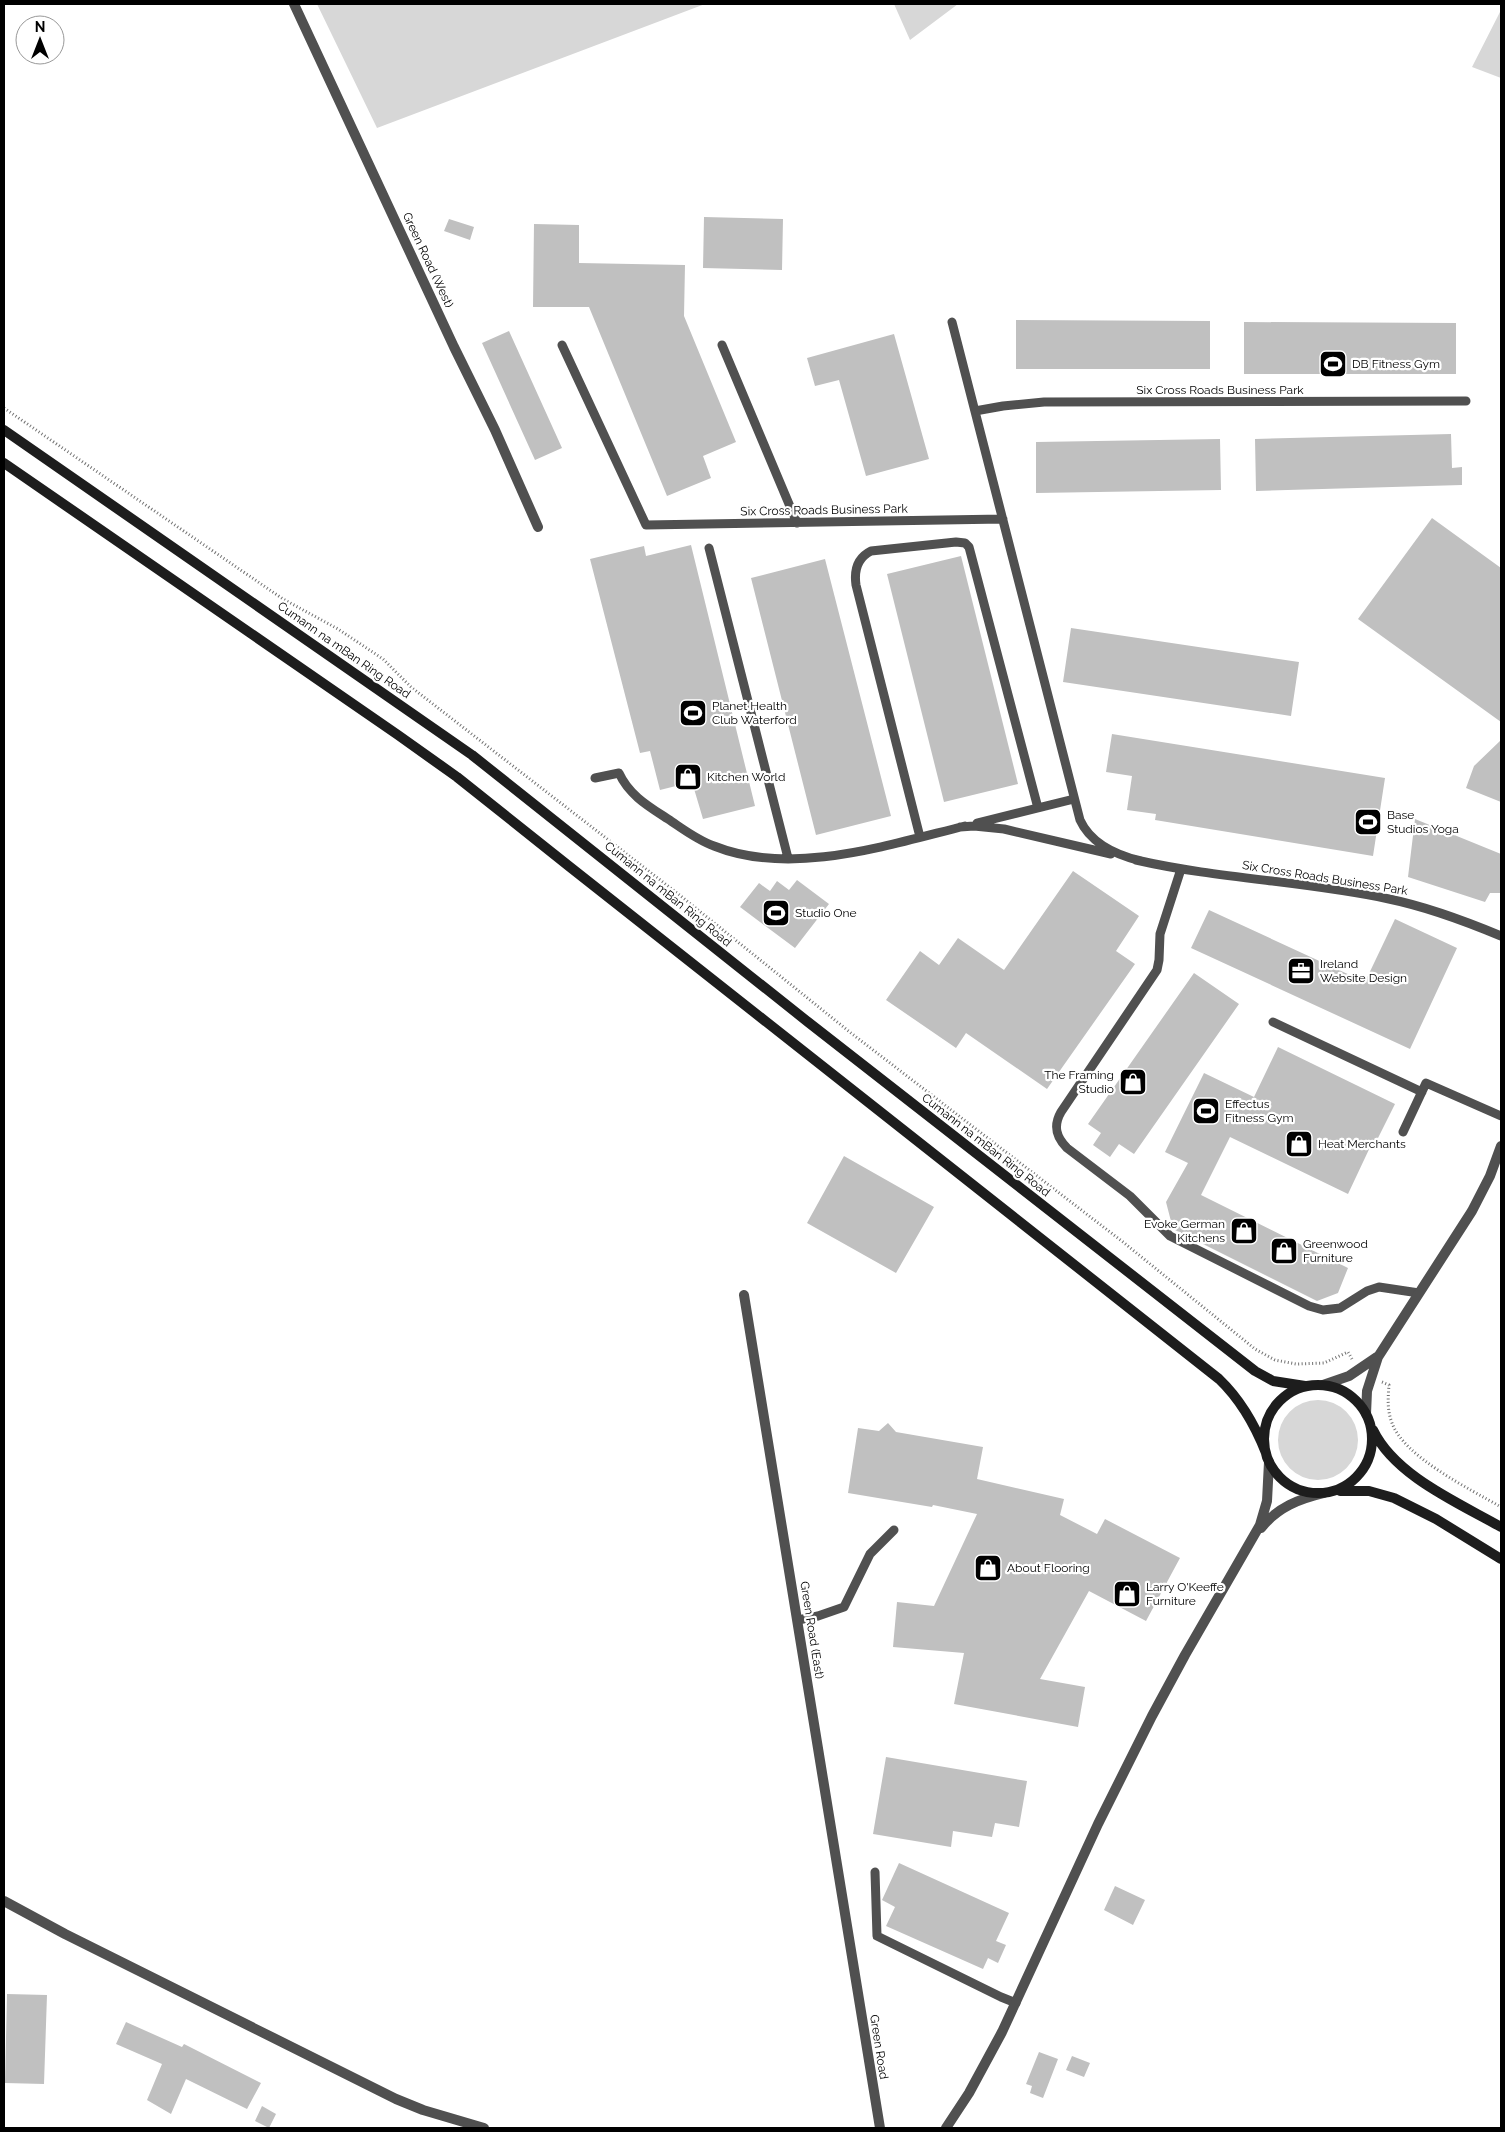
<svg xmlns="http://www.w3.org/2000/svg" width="1505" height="2132" font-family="Raleway,sans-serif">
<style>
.green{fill:#d7d7d7}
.building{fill:#c0c0c0}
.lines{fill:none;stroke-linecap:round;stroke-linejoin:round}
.path{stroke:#727272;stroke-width:3;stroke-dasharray:1 2.5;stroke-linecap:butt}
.service{stroke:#505050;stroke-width:9}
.minor{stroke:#505050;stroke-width:10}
.tertiary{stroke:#505050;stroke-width:10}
.secondary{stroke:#1d1d1d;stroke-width:10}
.labels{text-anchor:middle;stroke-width:4.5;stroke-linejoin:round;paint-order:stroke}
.street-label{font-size:12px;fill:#000;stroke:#fff}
.poi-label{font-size:12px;fill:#000;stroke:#fff;text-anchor:start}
</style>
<rect width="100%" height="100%" fill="#fff"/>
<path class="green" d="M 317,4 L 705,4 L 377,128 Z
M 894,4 L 958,4 L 910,40 Z
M 1501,10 L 1501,78 L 1472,67 Z
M1278 1440a40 40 0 1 1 80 0a40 40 0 1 1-80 0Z"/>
<path class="building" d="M 704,217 L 783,219 L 782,270 L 703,268 Z
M 449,219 L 474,227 L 470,240 L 444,231 Z
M 534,224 L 579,225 L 579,263 L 685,265 L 684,316 L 736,442 L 703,456 L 711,478 L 667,496 L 589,307 L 533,307 Z
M 1016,320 L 1210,321 L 1210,369 L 1016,369 Z
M 1244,322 L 1456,323 L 1456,374 L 1244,374 Z
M 509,331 L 562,448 L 535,460 L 482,343 Z
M 894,334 L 929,459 L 866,476 L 839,380 L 815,386 L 807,358 Z
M 1451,434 L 1452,468 L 1462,467 L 1462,485 L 1256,491 L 1255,439 Z
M 1220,439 L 1221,490 L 1036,493 L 1036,442 Z
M 1432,518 L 1501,568 L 1501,722 L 1358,619 Z
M 691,545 L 755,806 L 703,819 L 692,782 L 660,790 L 650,751 L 640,753 L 590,559 L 644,546 L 646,556 Z
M 961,556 L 1018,784 L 944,802 L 887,574 Z
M 825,559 L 891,816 L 816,835 L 751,578 Z
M 1071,628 L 1299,662 L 1291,716 L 1063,682 Z
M 1112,734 L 1385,778 L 1373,856 L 1155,820 L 1156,814 L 1127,810 L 1132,776 L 1106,772 Z
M 1501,740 L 1501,802 L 1466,788 L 1474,766 Z
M 1415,819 L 1501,854 L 1501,893 L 1490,893 L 1485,902 L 1408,877 Z
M 1073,871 L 1139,916 L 1116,951 L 1135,964 L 1047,1089 L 966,1033 L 956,1048 L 886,1000 L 920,951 L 939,965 L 958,938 L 1004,970 Z
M 797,880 L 829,904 L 795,948 L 740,907 L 759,883 L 770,891 L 777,881 L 789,890 Z
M 1209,910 L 1365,982 L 1395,919 L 1457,948 L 1410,1049 L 1191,948 Z
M 1194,973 L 1239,1004 L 1134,1154 L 1119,1144 L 1110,1157 L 1093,1145 L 1101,1133 L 1088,1124 Z
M 1278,1047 L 1395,1104 L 1375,1144 L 1372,1143 L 1348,1194 L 1230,1137 L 1201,1195 L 1348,1268 L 1338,1293 L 1317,1301 L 1173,1229 L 1166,1202 L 1188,1163 L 1165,1152 L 1204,1073 L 1254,1097 Z
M 844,1156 L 934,1207 L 896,1273 L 807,1223 Z
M 888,1423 L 896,1432 L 983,1447 L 977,1479 L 1064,1499 L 1060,1515 L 1097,1534 L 1105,1519 L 1180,1558 L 1146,1621 L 1089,1591 L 1040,1679 L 1085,1687 L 1078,1727 L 954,1704 L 964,1653 L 893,1647 L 897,1602 L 934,1606 L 977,1514 L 933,1505 L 932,1507 L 848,1493 L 858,1428 L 879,1431 Z
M 886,1757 L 1027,1781 L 1019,1827 L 995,1823 L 992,1837 L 953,1831 L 951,1847 L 873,1834 Z
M 899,1863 L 1009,1913 L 996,1941 L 1006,1945 L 998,1963 L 988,1958 L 983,1969 L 886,1926 L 895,1907 L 882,1900 Z
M 1115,1886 L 1145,1900 L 1133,1925 L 1104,1910 Z
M 7,1994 L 47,1995 L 44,2084 L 5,2083 Z
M 126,2022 L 182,2047 L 184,2044 L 261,2083 L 247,2109 L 186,2079 L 171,2114 L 147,2100 L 162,2064 L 116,2044 Z
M 1039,2052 L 1058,2059 L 1043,2098 L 1030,2093 L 1032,2086 L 1026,2084 Z
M 1072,2056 L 1090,2063 L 1084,2077 L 1066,2070 Z
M 262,2106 L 276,2114 L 269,2128 L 255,2121 Z"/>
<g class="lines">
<path class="path" d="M 4,408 L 283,599 L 338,629 L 383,659 L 411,687 L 677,893 L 851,1033 L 1123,1242 L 1255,1349 L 1275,1360 L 1296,1364 L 1324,1363 L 1348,1352 L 1352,1359
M 1382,1382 L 1389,1385 C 1388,1398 1387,1410 1392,1423 C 1404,1457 1470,1489 1501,1507"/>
<path class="service" d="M 952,322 L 1080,820 C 1091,844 1116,855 1141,861
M 562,345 L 646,525 L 1003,519
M 722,345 L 797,523
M 975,411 L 1003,406 L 1044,402 L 1466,401
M 709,548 L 788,858
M 595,778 L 619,773 C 629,795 648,806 668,819 C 683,829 697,840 714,846 C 791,877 888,845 965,826
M 977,823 L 1074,799
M 960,827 L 974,826 L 1004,829 L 1111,854
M 920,837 L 856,585 C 854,571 857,558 871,551 L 956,542 L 965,543 L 969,547 L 1038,808
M 1136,860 C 1219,879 1305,881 1389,899 C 1428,907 1465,921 1501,936
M 1181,869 L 1160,934 L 1159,960 L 1157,970 L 1061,1112 C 1053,1126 1056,1137 1067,1148 L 1130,1196 L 1170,1236 L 1309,1306 L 1323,1310 L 1340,1308 L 1367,1291 L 1379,1287 L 1419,1293
M 1273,1022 L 1422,1092
M 1403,1132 L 1426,1083 L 1501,1116
M 798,1620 L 818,1616 L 844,1607 L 870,1554 L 894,1530
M 875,1872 L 877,1936 L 1001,1997 L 1016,2003"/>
<path class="minor" d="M 294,4 L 454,347 L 495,430 L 538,527
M 744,1295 L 880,2128
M 4,1901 L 65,1934 L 396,2099 L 423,2110 L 484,2128"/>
<path class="tertiary" d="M 1323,1385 L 1349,1376 L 1377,1357
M 1366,1414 L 1367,1391 L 1378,1357 L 1472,1211 L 1490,1176 L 1501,1146
M 1261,1528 C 1278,1507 1299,1499 1324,1493
M 946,2128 L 969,2093 L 1002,2032 L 1098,1824 L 1152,1716 L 1185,1655 L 1260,1525 L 1267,1501 L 1269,1462"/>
<path class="secondary" d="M 4,430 L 472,755 L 808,1022 L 1255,1371 L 1273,1381 L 1305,1386
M 4,463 L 398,735 L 457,777 L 570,867 L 1219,1379 C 1241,1400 1255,1425 1266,1453
M1264 1439a54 54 0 1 1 108 0a54 54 0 1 1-108 0Z
M 1373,1430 C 1395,1476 1459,1503 1501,1527
M 1340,1491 L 1369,1491 L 1394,1498 L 1436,1519 L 1501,1559"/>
</g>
<defs>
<g id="stadium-square" transform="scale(1.4375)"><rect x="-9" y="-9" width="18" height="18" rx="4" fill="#000" stroke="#fff"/><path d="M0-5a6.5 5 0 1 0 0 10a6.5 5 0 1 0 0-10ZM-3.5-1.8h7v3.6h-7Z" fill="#fff"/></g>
<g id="shop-square" transform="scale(1.4375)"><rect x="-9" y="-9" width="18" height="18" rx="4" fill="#000" stroke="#fff"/><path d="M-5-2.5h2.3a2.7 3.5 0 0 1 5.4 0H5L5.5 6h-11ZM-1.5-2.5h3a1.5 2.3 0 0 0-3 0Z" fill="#fff"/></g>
<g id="office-square" transform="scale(1.4375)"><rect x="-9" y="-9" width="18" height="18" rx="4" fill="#000" stroke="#fff"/><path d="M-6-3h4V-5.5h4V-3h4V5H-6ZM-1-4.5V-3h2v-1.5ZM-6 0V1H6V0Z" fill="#fff"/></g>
</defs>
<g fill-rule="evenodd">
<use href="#stadium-square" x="1333" y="364"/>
<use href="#stadium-square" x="693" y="713"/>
<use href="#shop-square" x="688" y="777"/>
<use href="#stadium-square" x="1368" y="822"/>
<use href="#stadium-square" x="776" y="913"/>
<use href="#office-square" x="1301" y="971"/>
<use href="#shop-square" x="1133" y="1082"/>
<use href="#stadium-square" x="1206" y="1111"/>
<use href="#shop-square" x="1299" y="1144"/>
<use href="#shop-square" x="1244" y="1231"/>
<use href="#shop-square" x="1284" y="1251"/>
<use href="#shop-square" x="988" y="1568"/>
<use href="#shop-square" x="1127" y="1594"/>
</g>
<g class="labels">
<g class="street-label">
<text transform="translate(428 260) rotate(65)" y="4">Green Road (West)</text>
<text x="1220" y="394">Six Cross Roads Business Park</text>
<text transform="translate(824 510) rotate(-1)" y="4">Six Cross Roads Business Park</text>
<text transform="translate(344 650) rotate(35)" y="4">Cumann na mBan Ring Road</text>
<text transform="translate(1325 878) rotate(9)" y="4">Six Cross Roads Business Park</text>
<text transform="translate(668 894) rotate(39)" y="4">Cumann na mBan Ring Road</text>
<text transform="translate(986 1145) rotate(38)" y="4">Cumann na mBan Ring Road</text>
<text transform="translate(812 1630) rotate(81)" y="4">Green Road (East)</text>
<text transform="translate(879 2047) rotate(81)" y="4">Green Road</text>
</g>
<g class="poi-label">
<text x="1352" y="368">DB Fitness Gym</text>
<text x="712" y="710">Planet Health<tspan x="712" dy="14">Club Waterford</tspan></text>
<text x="707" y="781">Kitchen World</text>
<text x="1387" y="819">Base<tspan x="1387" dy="14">Studios Yoga</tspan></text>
<text x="795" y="917">Studio One</text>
<text x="1320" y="968">Ireland<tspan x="1320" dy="14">Website Design</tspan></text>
<text x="1114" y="1079" text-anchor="end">The Framing<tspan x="1114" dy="14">Studio</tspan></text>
<text x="1225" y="1108">Effectus<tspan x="1225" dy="14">Fitness Gym</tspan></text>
<text x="1318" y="1148">Heat Merchants</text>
<text x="1225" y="1228" text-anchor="end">Evoke German<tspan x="1225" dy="14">Kitchens</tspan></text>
<text x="1303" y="1248">Greenwood<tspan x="1303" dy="14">Furniture</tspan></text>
<text x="1007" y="1572">About Flooring</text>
<text x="1146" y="1591">Larry O'Keeffe<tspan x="1146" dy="14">Furniture</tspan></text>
</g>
</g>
<rect width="1505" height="2132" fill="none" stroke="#000000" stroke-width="10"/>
<g transform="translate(40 40)"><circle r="24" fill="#ffffff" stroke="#999999"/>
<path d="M0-4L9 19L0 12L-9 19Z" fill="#000000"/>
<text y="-8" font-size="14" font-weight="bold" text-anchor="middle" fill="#000000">N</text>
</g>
</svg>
